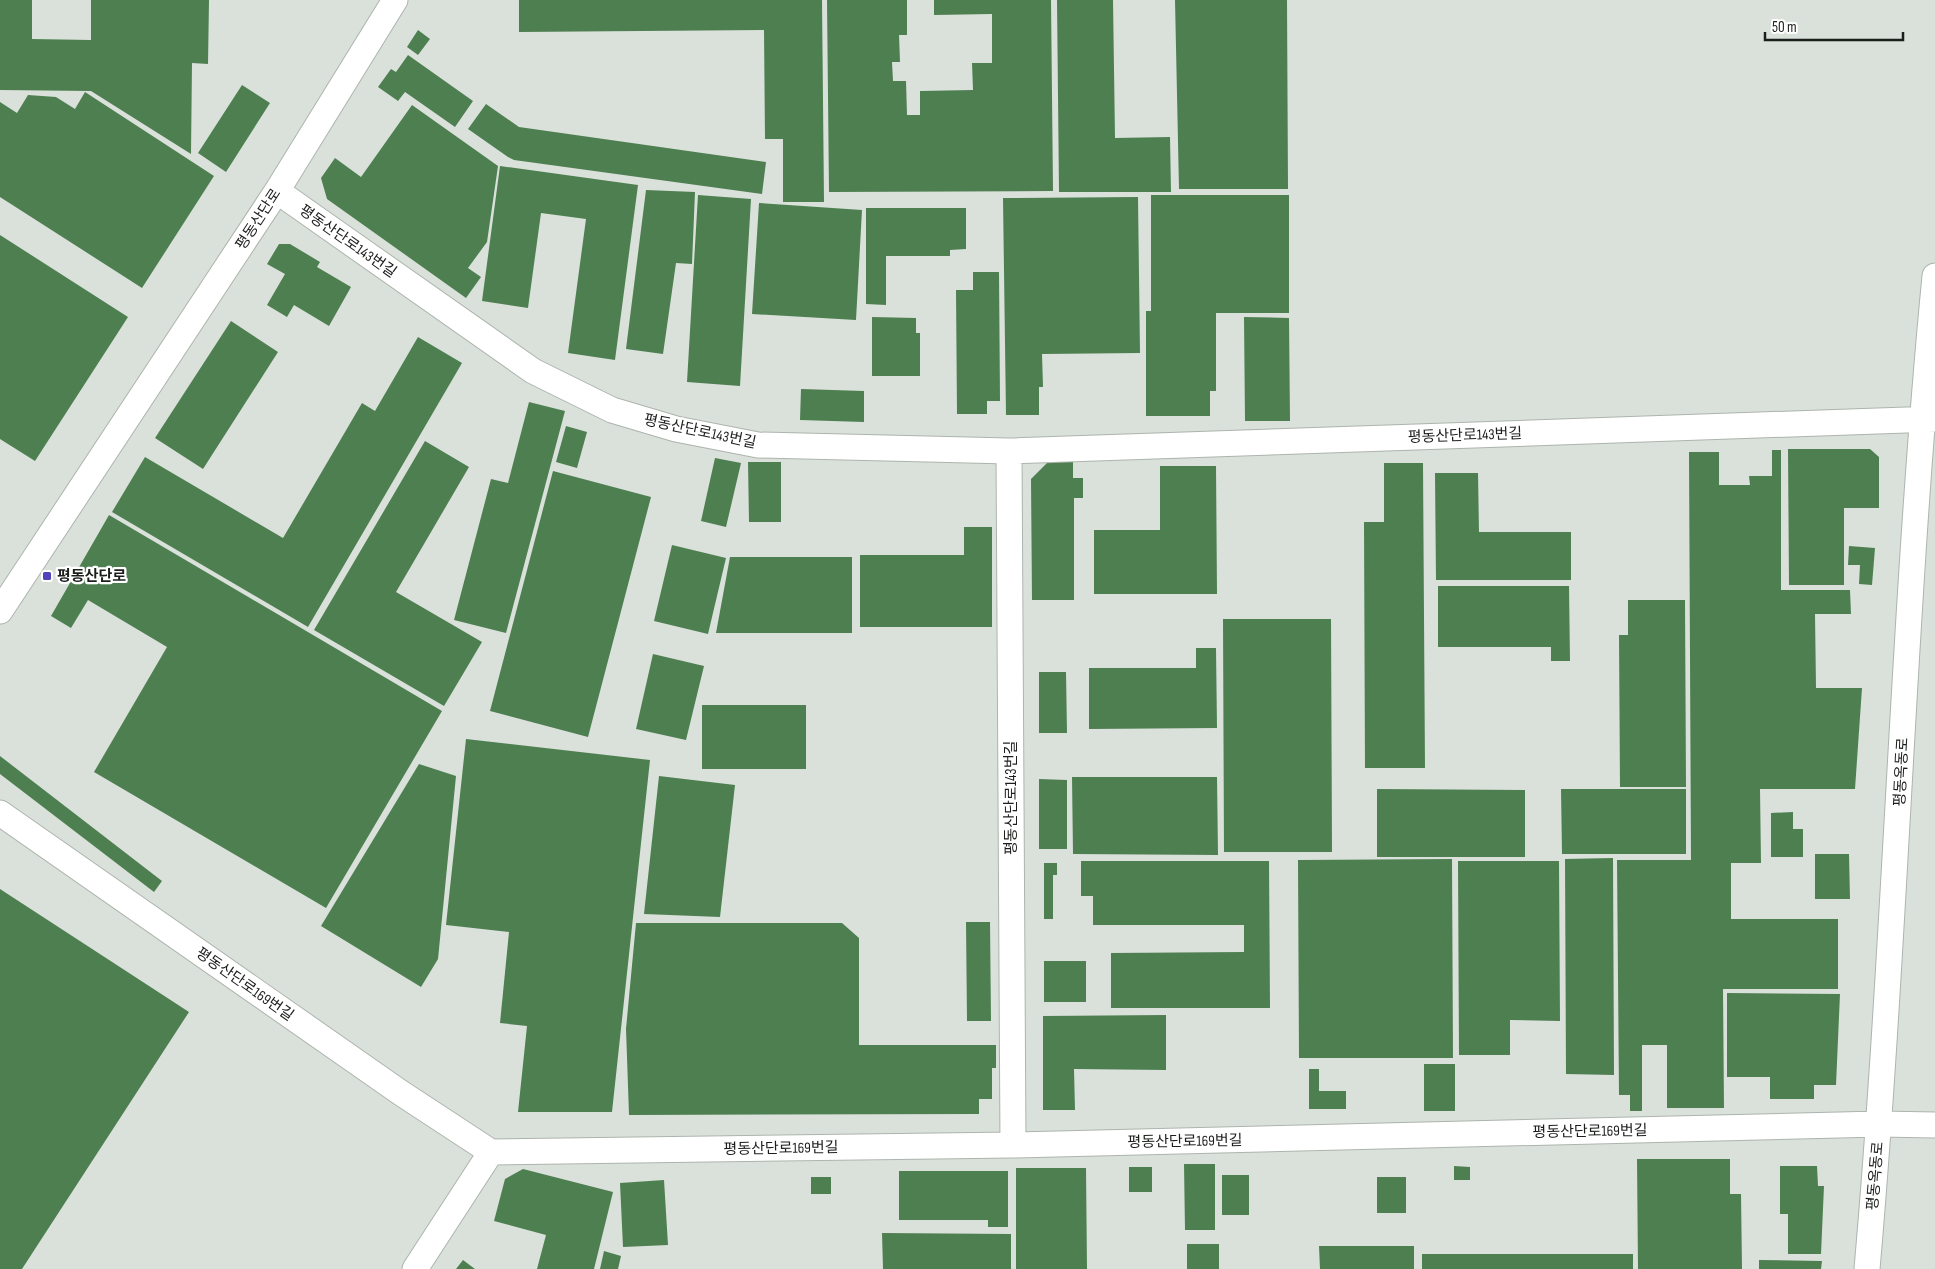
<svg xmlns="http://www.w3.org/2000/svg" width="1935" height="1269" font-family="'Sofia Sans Condensed','Noto Sans KR',sans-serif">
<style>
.building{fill:#4e7f51}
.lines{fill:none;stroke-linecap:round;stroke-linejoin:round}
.minor-casing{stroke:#adb4ad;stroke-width:27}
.minor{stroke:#fff;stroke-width:25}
.poi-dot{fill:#5144bb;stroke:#fff;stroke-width:2}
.labels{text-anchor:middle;stroke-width:4.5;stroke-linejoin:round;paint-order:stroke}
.street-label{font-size:15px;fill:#1b1e1b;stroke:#fff}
.poi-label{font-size:15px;font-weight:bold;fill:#1b1e1b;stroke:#fff;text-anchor:start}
</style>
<rect width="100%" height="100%" fill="#dae1da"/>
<path class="building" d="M 0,0 L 32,0 L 32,39 L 91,40 L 91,0 L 209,0 L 208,64 L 192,63 L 191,154 L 91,91 L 0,90 Z
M 519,0 L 822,0 L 824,202 L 783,202 L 783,139 L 765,139 L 764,30 L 519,32 Z
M 827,0 L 907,0 L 907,35 L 899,35 L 900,62 L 892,62 L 893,81 L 906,81 L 907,115 L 920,115 L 920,91 L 973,90 L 972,63 L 992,63 L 992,14 L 934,15 L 934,0 L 1051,0 L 1053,191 L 829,192 Z
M 1057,0 L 1113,0 L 1115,138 L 1170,137 L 1171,192 L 1059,192 Z
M 1175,0 L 1287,0 L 1288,189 L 1179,189 Z
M 418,30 L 430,39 L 418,55 L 407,47 Z
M 408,55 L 473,101 L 455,127 L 405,92 L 398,101 L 378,87 L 391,69 L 396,72 Z
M 242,85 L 270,103 L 226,172 L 198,153 Z
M 85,92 L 214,176 L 142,288 L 0,197 L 0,102 L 17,113 L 28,95 L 56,97 L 75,109 Z
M 486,104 L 519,127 L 766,162 L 762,194 L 514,160 L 508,157 L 468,129 Z
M 412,105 L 498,166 L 487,242 L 468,268 L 481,277 L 466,298 L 327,199 L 321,178 L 335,158 L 361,177 Z
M 500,166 L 638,185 L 615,360 L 568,353 L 586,219 L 541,213 L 528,308 L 482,301 Z
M 646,190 L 695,192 L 692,264 L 676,263 L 663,354 L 626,349 Z
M 698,195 L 751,199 L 740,386 L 687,382 Z
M 1151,195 L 1289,195 L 1289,313 L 1216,313 L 1216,391 L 1210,391 L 1210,416 L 1146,416 L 1146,311 L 1151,311 Z
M 1138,197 L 1140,353 L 1042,354 L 1043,387 L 1039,387 L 1039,415 L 1006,415 L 1003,198 Z
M 759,203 L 862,210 L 856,320 L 752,314 Z
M 866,208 L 966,208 L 966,249 L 950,250 L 950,256 L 886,256 L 886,305 L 866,304 Z
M 0,235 L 128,317 L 35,461 L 0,439 Z
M 279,244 L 290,244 L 320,262 L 317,267 L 351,287 L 329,326 L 294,305 L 287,317 L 267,305 L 285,274 L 267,264 Z
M 973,272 L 999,272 L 1000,401 L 987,401 L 987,414 L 957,414 L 956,290 L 973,290 Z
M 872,317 L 916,318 L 916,333 L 920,333 L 920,376 L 872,376 Z
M 1244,317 L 1289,318 L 1290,421 L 1245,421 Z
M 231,321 L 278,352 L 203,469 L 155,438 Z
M 418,337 L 462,363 L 308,627 L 112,512 L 145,457 L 283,538 L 362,403 L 375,411 Z
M 801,389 L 864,391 L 864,422 L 800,420 Z
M 529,402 L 565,411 L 506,633 L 454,620 L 491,479 L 508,483 Z
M 566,426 L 587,432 L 577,468 L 556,462 Z
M 425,441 L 469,467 L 396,592 L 482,642 L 444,706 L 314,630 Z
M 1788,449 L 1870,449 L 1879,457 L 1879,508 L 1844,508 L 1844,585 L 1789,585 Z
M 1772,450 L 1781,450 L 1781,590 L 1850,590 L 1851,614 L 1815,614 L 1816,688 L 1862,688 L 1855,789 L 1760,789 L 1761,863 L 1731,863 L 1731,919 L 1838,919 L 1838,989 L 1723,989 L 1724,1108 L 1667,1108 L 1667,1045 L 1642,1045 L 1642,1111 L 1630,1111 L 1630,1095 L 1619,1095 L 1617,860 L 1691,860 L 1689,452 L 1719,452 L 1719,485 L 1750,485 L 1749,476 L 1772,476 Z
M 715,458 L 741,463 L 726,527 L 701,521 Z
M 1049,461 L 1073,461 L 1073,478 L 1083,478 L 1083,498 L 1074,498 L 1074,600 L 1032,600 L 1031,479 Z
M 748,462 L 781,462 L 781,522 L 749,522 Z
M 1384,463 L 1423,463 L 1425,768 L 1365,768 L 1364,522 L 1384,522 Z
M 1160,466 L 1216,466 L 1217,594 L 1094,594 L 1094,530 L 1160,530 Z
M 553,471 L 651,497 L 588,737 L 490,711 Z
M 1435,473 L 1478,473 L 1479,532 L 1571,532 L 1571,580 L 1436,580 Z
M 109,515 L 442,711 L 326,908 L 94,772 L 167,647 L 88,600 L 71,628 L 51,616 Z
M 964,527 L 992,527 L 992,627 L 860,627 L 860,555 L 964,555 Z
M 672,545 L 726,558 L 708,634 L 654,621 Z
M 1849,546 L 1875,548 L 1872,585 L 1859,584 L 1860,565 L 1848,565 Z
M 730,557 L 852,557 L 852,633 L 716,633 Z
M 1438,586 L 1569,586 L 1570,661 L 1551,661 L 1551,647 L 1438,647 Z
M 1628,600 L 1685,600 L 1686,787 L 1620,787 L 1619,635 L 1628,635 Z
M 1223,619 L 1331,619 L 1332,852 L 1224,852 Z
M 1196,648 L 1216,648 L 1217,728 L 1089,729 L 1089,668 L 1196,668 Z
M 653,654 L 704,666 L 686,740 L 636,729 Z
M 1039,672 L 1066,672 L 1067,733 L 1039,733 Z
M 702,705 L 806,705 L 806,769 L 702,769 Z
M 466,739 L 650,760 L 612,1112 L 518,1112 L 527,1026 L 500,1023 L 509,932 L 446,925 Z
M 0,756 L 162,881 L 154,892 L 0,774 Z
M 419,764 L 456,776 L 438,959 L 421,987 L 321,926 Z
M 659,776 L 735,785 L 720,917 L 644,914 Z
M 1072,777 L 1217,777 L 1218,855 L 1073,854 Z
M 1039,779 L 1067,780 L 1067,849 L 1039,849 Z
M 1377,789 L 1525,790 L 1525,857 L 1377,857 Z
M 1561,789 L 1686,789 L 1686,854 L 1562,854 Z
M 1793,812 L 1793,829 L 1803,829 L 1803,857 L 1771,857 L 1771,813 Z
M 1815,854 L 1849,854 L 1850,899 L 1815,899 Z
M 1613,858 L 1614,1075 L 1566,1074 L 1565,859 Z
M 1452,859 L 1453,1058 L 1299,1058 L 1298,860 Z
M 1081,861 L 1269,861 L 1270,1008 L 1111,1008 L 1111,953 L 1244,952 L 1244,925 L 1093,925 L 1093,896 L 1081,896 Z
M 1458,861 L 1559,861 L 1560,1021 L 1510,1020 L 1510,1055 L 1459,1055 Z
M 1044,863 L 1057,863 L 1057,875 L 1053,875 L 1053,919 L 1044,919 Z
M 0,889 L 189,1012 L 22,1269 L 0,1269 Z
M 966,922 L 990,922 L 991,1021 L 967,1021 Z
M 636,923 L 842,923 L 859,938 L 859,1045 L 996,1045 L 996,1068 L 992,1068 L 992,1099 L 979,1099 L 979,1114 L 629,1115 L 626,1029 Z
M 1044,961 L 1086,961 L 1086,1002 L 1044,1002 Z
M 1727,993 L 1840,994 L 1836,1085 L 1814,1085 L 1814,1099 L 1770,1099 L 1770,1077 L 1727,1077 Z
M 1166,1015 L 1166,1070 L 1074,1069 L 1075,1110 L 1043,1110 L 1043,1016 Z
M 1424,1064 L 1455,1064 L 1455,1111 L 1424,1111 Z
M 1309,1069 L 1319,1069 L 1319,1091 L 1346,1091 L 1346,1109 L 1309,1109 Z
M 1637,1159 L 1730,1159 L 1730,1194 L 1741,1194 L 1742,1269 L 1638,1269 Z
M 1184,1164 L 1215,1164 L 1215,1230 L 1185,1230 Z
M 1454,1166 L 1470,1167 L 1470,1180 L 1454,1180 Z
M 1780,1166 L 1817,1166 L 1818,1186 L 1824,1186 L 1821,1254 L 1788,1254 L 1788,1214 L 1780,1214 Z
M 1129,1167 L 1152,1167 L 1152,1192 L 1129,1192 Z
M 1016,1168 L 1086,1168 L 1087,1269 L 1016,1269 Z
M 523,1169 L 613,1192 L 594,1269 L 537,1269 L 546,1235 L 494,1221 L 505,1179 Z
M 899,1171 L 1008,1171 L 1008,1227 L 988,1227 L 988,1220 L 899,1220 Z
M 1222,1175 L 1249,1175 L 1249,1215 L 1222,1215 Z
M 811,1177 L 831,1177 L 831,1194 L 811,1194 Z
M 1377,1177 L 1406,1177 L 1406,1213 L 1377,1213 Z
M 664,1180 L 668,1245 L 623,1247 L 620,1183 Z
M 882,1233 L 1011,1234 L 1011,1269 L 883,1269 Z
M 1187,1244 L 1219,1244 L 1219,1269 L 1187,1269 Z
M 1319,1246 L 1414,1246 L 1414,1269 L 1320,1269 Z
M 604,1251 L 621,1256 L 618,1269 L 600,1269 Z
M 1422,1254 L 1633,1254 L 1633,1269 L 1422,1269 Z
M 463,1260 L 475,1269 L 456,1269 Z
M 1759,1260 L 1822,1261 L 1821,1269 L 1759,1269 Z"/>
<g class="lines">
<g class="minor-casing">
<path id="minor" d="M 277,191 L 533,371 L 612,410 L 676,429 L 758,445 L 1009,451 L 1935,419
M 1009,451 L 1013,1145
M 0,611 L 277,191 L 395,0
M 0,813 L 401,1093 L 491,1152 L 1013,1145 L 1880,1124 L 1935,1125
M 415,1269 L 491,1152
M 1867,1269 C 1896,938 1903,606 1935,276"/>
</g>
<use href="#minor" class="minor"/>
</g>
<rect class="poi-dot" x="42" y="571" width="10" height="10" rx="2.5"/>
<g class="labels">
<g class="street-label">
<text transform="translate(258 219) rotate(-57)" y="5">평동산단로</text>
<text transform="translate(348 241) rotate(35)" y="5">평동산단로143번길</text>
<text transform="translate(700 431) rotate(12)" y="5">평동산단로143번길</text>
<text transform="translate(1465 435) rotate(-2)" y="5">평동산단로143번길</text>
<text transform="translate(1901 772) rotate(-87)" y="5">평동옥동로</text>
<text transform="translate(1011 798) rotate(-90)" y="5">평동산단로143번길</text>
<text transform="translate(245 984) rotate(35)" y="5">평동산단로169번길</text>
<text transform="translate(1590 1131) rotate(-1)" y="5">평동산단로169번길</text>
<text transform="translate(1185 1141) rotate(-1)" y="5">평동산단로169번길</text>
<text transform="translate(781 1148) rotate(-1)" y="5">평동산단로169번길</text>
<text transform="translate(1875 1176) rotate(-85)" y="5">평동옥동로</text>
</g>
<g class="poi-label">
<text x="57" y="581">평동산단로</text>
</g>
</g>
<path d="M1765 32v8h138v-8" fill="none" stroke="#1b1e1b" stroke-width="2.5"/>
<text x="1772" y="32" font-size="15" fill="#1b1e1b" stroke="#ffffff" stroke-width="4" paint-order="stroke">50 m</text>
</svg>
